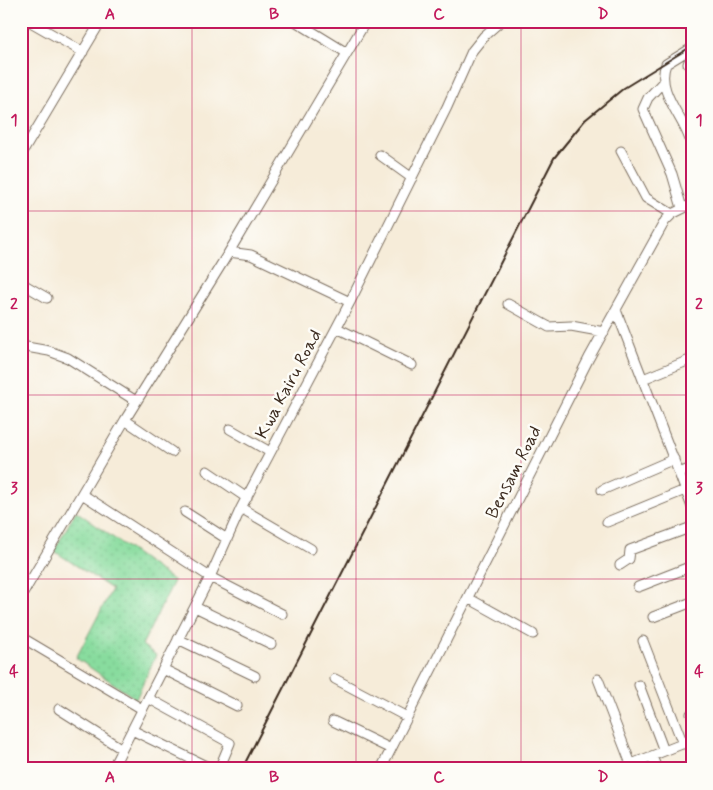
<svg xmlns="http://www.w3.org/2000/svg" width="713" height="790" font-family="Mynerve,sans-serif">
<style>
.grass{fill:url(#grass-dots);stroke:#62835e}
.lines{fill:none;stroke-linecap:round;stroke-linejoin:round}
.minor-casing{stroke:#7c6e5f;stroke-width:11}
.minor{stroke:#fff;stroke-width:9}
.rail{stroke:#3b2a1e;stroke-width:2}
.grid{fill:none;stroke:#c2185b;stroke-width:1;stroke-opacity:0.55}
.labels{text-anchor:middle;stroke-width:5;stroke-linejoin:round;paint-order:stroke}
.street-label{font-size:18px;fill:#3b2a1e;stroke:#fdfcf7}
.neatline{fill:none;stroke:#c2185b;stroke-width:2}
.grid-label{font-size:16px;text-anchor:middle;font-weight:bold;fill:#c2185b}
</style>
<defs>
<pattern id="grass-dots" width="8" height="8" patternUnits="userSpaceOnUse" patternTransform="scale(1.25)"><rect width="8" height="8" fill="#88dc9e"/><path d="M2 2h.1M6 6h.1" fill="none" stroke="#76bd88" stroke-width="1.8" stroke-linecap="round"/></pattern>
</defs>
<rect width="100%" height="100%" fill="#fdfcf7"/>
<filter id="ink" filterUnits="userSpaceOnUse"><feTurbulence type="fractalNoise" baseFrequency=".02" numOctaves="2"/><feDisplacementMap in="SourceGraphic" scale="10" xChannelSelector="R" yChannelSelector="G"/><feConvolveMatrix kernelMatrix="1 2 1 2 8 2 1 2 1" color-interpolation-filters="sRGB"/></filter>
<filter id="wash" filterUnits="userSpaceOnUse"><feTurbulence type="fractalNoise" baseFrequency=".0096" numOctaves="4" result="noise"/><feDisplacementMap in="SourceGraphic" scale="20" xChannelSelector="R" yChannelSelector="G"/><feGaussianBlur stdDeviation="1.12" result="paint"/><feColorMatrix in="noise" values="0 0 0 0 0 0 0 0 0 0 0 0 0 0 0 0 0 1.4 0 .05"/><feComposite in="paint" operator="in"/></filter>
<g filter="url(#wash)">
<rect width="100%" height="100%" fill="#f6ecd9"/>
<path class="grass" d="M 76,511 L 174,581 L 142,645 L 156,655 L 136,699 L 76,658 L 112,589 L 54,551 Z"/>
</g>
<g filter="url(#ink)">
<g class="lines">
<g class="minor-casing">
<path id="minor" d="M 29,21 L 83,52
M 295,21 L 347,53
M 692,48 L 666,64 C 655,92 685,118 691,143 C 692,150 690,156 692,162
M 692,54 L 688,64 L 692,69
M 664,81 L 648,98 L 643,109 L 672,174 L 682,208
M 621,151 L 646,198 L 672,214
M 21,155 L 101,21
M 380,155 L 412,178
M 229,252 L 251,255 L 350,302
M 21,283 L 47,298
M 508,304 L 549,327 L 571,326 L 604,332
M 616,310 L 692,507
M 337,328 L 412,365
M 21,346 L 49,351 L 68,358 L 136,401
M 643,379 L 692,359
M 125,420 L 172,452
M 230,429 L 270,452
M 207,471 L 247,498
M 679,473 L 692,468
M 602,490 L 674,459
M 82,494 L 210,577 L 282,614
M 241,508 L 311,549
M 185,512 L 227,539
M 607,522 L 685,490
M 620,565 L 629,559 L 630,550 L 692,527
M 638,587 L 692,566
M 21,597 L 125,420 L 229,252 L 366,21
M 468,598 L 533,634
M 195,607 L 271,644
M 653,617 L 692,602
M 21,637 L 142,709
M 178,639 L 255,676
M 643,641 L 683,744
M 163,669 L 237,706
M 335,679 L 407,717
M 598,679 L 631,764
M 639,685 L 664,751
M 148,698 L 230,743 L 219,769
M 59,709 L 122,749
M 691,714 L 692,714
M 333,721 L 391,749
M 132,730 L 212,769
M 652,756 L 657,769
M 112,769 L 210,577 L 241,508 L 350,302 L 447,107 L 472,51 L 484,36 L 501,21
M 381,769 L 589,358 L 665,221 L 672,214 L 692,204
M 619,769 L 692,740"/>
</g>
<use href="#minor" class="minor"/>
<path class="rail" d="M 242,769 L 554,158 L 585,120 L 624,88 L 692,46"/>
</g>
</g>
<path class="grid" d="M 192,21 L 192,769M 356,21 L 356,769M 521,21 L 521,769M 21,211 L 692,211M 21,395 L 692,395M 21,579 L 692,579"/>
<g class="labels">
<g class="street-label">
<text transform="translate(288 384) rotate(-62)" y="6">Kwa Kairu Road</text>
<text transform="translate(513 472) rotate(-63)" y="6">Bensam Road</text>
</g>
</g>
<rect width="713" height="790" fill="none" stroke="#fdfcf7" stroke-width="55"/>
<rect x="28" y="28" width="658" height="734" class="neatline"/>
<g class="grid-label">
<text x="110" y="19">A</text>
<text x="274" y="19">B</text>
<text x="439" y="19">C</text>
<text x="603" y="19">D</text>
<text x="14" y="125">1</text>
<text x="699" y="125">1</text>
<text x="14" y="309">2</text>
<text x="699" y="309">2</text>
<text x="14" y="493">3</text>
<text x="699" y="493">3</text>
<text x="14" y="676">4</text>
<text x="699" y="676">4</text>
<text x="110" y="782">A</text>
<text x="274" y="782">B</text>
<text x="439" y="782">C</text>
<text x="603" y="782">D</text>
</g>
</svg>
